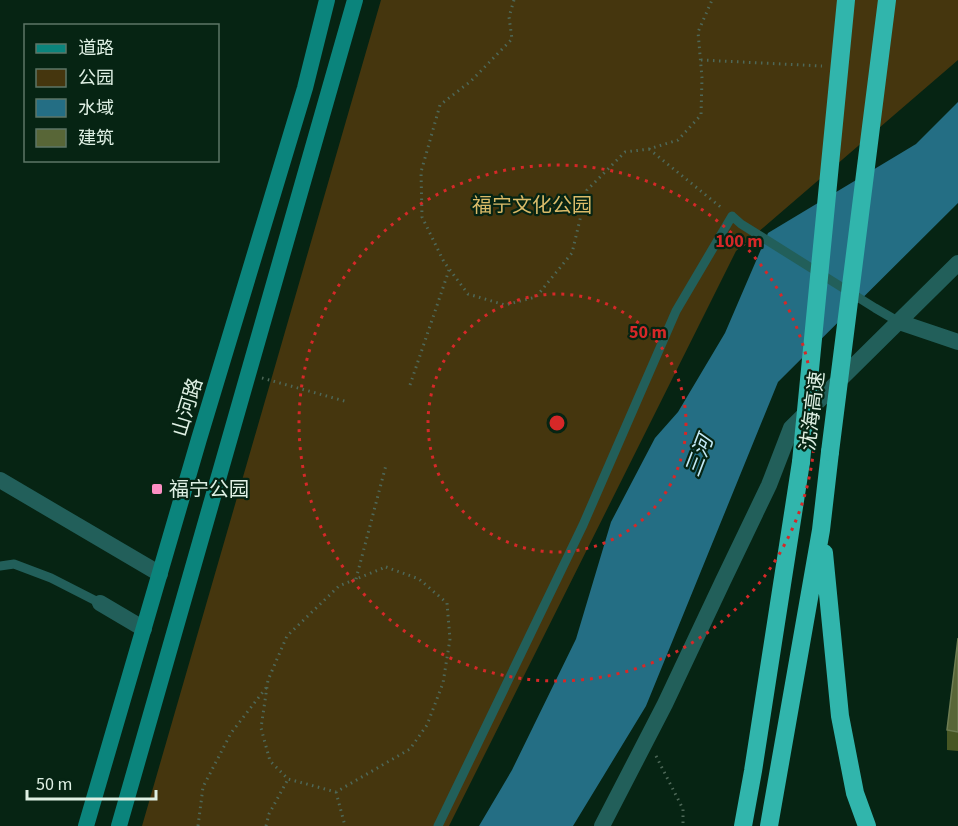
<svg xmlns="http://www.w3.org/2000/svg" width="958" height="826" font-family="'Source Sans 3','Noto Sans SC',sans-serif">
<style>
.green{fill:#45360e}
.water{fill:#246e84}
.lines{fill:none;stroke-linecap:round;stroke-linejoin:round}
.path{stroke:#4e6858;stroke-width:3;stroke-dasharray:1.5 4.5;stroke-linecap:butt}
.service{stroke:#225f5a;stroke-width:9}
.minor{stroke:#225f5a;stroke-width:16}
.secondary{stroke:#0b847c;stroke-width:16}
.motorway{stroke:#31b5ac;stroke-width:18}
.motorway-bridge{stroke:#31b5ac;stroke-width:18}
.wall{fill:#475623}
.building{fill:#586637;stroke:#6d7c52;stroke-width:1.5}
.ring{fill:none;stroke:#d62828;stroke-width:3;stroke-dasharray:3 6}
.poi-dot{fill:#fc8fc3;stroke:#062413;stroke-width:2}
.labels{text-anchor:middle;stroke-width:4.5;stroke-linejoin:round;paint-order:stroke}
.park-label{font-size:20px;fill:#dabb69;stroke:#062413}
.street-label{font-size:20px;fill:#dff0e4;stroke:#062413}
.poi-label{font-size:20px;fill:#dff0e4;stroke:#062413;text-anchor:start}
.water-label{font-size:21px;font-style:italic;fill:#c5ebf8;stroke:#062413}
.centre{fill:#d62828;stroke:#062413;stroke-width:3}
.ring-label{font-size:18px;text-anchor:middle;font-weight:bold;fill:#d62828;stroke:#062413;stroke-width:4.5;stroke-linejoin:round;paint-order:stroke}
</style>
<rect width="100%" height="100%" fill="#062413"/>
<path class="green" d="M 381,0 L 958,0 L 958,60 L 736,251 L 449,826 L 142,826 Z"/>
<path class="water" d="M 958,102 L 958,203 L 778,382 L 646,706 L 573,826 L 479,826 L 512,770 L 576,639 L 611,522 L 655,438 L 678,412 L 725,333 L 768,233 L 916,144 Z"/>
<g class="lines">
<path class="path" d="M 514,0 L 509,17 L 512,39 L 471,81 L 440,105 L 421,172 L 422,217 L 444,262 L 468,294 L 505,305 L 536,297 L 572,253 L 587,190 L 625,152 L 649,149 L 678,140 L 701,115 L 702,78 L 698,32 L 712,0
M 701,60 L 822,66
M 649,149 L 723,209
M 262,378 L 348,402
M 410,385 L 449,270
M 386,567 L 419,579 L 447,603 L 450,639 L 443,683 L 427,725 L 410,749 L 336,792 L 288,779 L 270,761 L 261,728 L 268,680 L 287,636 L 339,586 Z
M 356,579 L 386,465
M 656,756 L 683,809 L 683,826
M 336,792 L 345,826
M 198,826 L 203,787 L 231,733 L 266,688
M 266,826 L 269,814 L 288,779"/>
<path class="service" d="M 0,566 L 14,564 L 51,578 L 100,603
M 438,826 L 583,525 L 676,311 L 732,216 L 741,224 L 875,308 L 899,322"/>
<path class="minor" d="M 899,322 L 958,342
M 0,480 L 160,574
M 100,603 L 144,629
M 602,826 L 665,704 L 722,583 L 769,485 L 791,428 L 958,263"/>
<path class="secondary" d="M 86,826 L 199,439 L 305,88 L 327,0
M 119,826 L 355,0"/>
<path class="motorway" d="M 824,553 L 840,716 L 855,793 L 867,826
M 743,826 L 753,771 L 801,462
M 769,826 L 821,530 L 830,452"/>
<path class="motorway-bridge" d="M 830,452 L 887,0
M 801,462 L 846,0"/>
</g>
<path class="wall" d="M 958,638 L 958,751 L 947,750 L 947,730 Z"/>
<path class="building" d="M 958,638 L 958,732 L 947,730 Z"/>
<g class="ring">
<circle cx="557" cy="423" r="129"/>
<circle cx="557" cy="423" r="258"/>
</g>
<rect class="poi-dot" x="151" y="483" width="12" height="12" rx="3"/>
<g class="labels">
<g class="park-label">
<text x="532" y="212">福宁文化公园</text>
</g>
<g class="street-label">
<text transform="translate(187 407) rotate(-73)" y="7">山河路</text>
<text transform="translate(812 411) rotate(-83)" y="7">沈海高速</text>
</g>
<g class="poi-label">
<text x="169" y="496">福宁公园</text>
</g>
<g class="water-label">
<text transform="translate(699 456) rotate(-69)" y="7">三河</text>
</g>
</g>
<circle cx="557" cy="423" r="9" class="centre"/>
<g class="ring-label">
<text x="739" y="247">100 m</text>
<text x="648" y="338">50 m</text>
</g>
<rect x="24" y="24" width="195" height="138" fill="#062413" stroke="#5d7667" stroke-width="1.5"/>
<rect x="36" y="44" width="30" height="9" fill="#0b847c" stroke="#5d7667" stroke-width="1.5"/>
<text x="78" y="54" font-size="18" fill="#dff0e4">道路</text>
<rect x="36" y="69" width="30" height="18" fill="#45360e" stroke="#5d7667" stroke-width="1.5"/>
<text x="78" y="84" font-size="18" fill="#dff0e4">公园</text>
<rect x="36" y="99" width="30" height="18" fill="#246e84" stroke="#5d7667" stroke-width="1.5"/>
<text x="78" y="114" font-size="18" fill="#dff0e4">水域</text>
<rect x="36" y="129" width="30" height="18" fill="#586637" stroke="#5d7667" stroke-width="1.5"/>
<text x="78" y="144" font-size="18" fill="#dff0e4">建筑</text>
<path d="M27 790v9h129v-9" fill="none" stroke="#dff0e4" stroke-width="3"/>
<text x="36" y="790" font-size="18" fill="#dff0e4" stroke="#062413" stroke-width="4.5" paint-order="stroke">50 m</text>
</svg>
